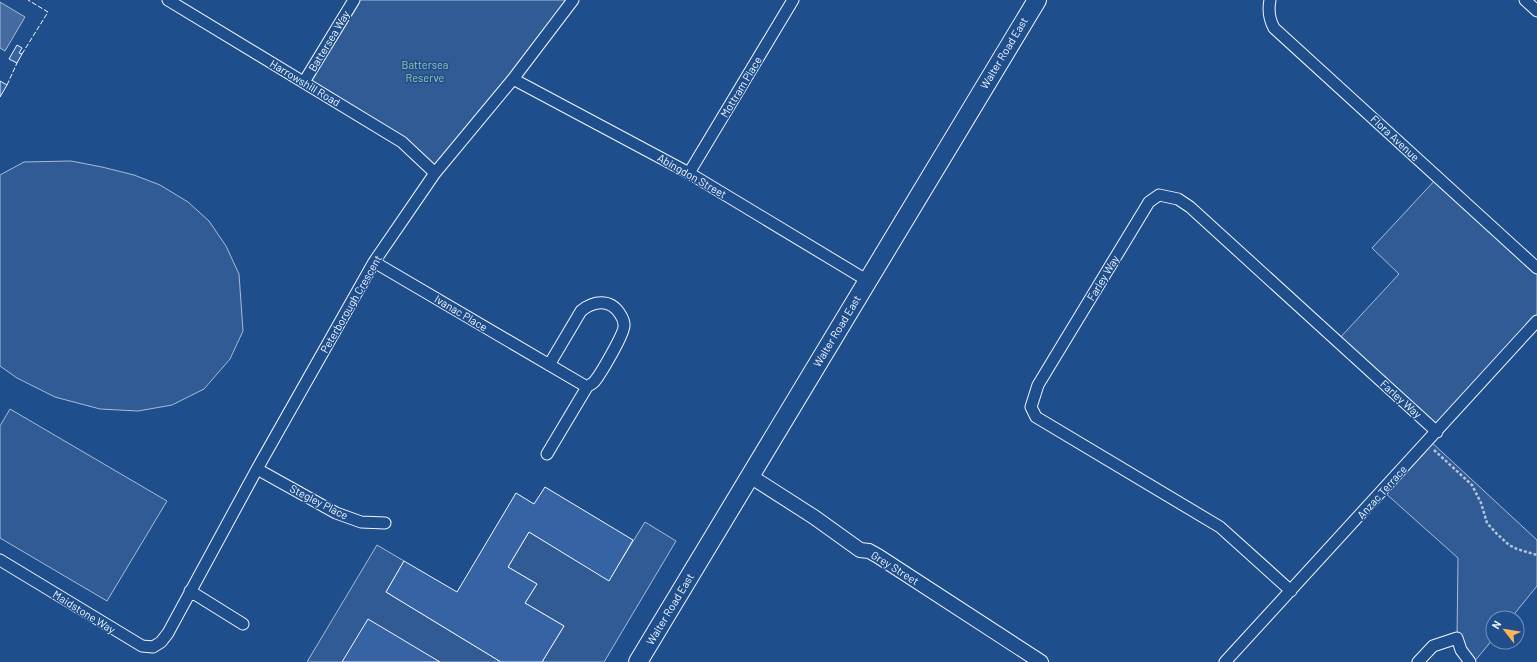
<svg xmlns="http://www.w3.org/2000/svg" width="1537" height="662" font-family="Barlow,sans-serif">
<style>
.built{fill:#305b95;stroke:#a8bbd7}
.water{fill:#446ba0;stroke:#a8bbd7}
.building{fill:#3563a3;stroke:#f2f6ff}
.lines{fill:none;stroke-linecap:round;stroke-linejoin:round}
.minor-casing{stroke:#f2f6ff;stroke-width:13}
.tertiary-casing{stroke:#f2f6ff;stroke-width:16}
.primary-casing{stroke:#f2f6ff;stroke-width:20}
.path{stroke:#b3c4dc;stroke-width:2.5;stroke-dasharray:3 2;stroke-linecap:butt}
.minor{stroke:#1f4e8c;stroke-width:11}
.tertiary{stroke:#1f4e8c;stroke-width:14}
.primary{stroke:#1f4e8c;stroke-width:18}
.fence{stroke:#f2f6ff;stroke-width:1;stroke-dasharray:5 2;stroke-linecap:butt}
.labels{text-anchor:middle;stroke-width:3;stroke-linejoin:round;paint-order:stroke}
.street-label{font-size:11px;fill:#f2f6ff;stroke:#1f4e8c}
.park-label{font-size:11px;fill:#97c8a6;stroke:#1f4e8c}
</style>
<rect width="100%" height="100%" fill="#1f4e8c"/>
<path class="built" d="M 354,0 L 573,0 L 435,173 L 402,142 L 304,82 Z
M 71,161 L 102,167 L 134,175 L 160,185 L 188,202 L 209,221 L 226,246 L 239,274 L 243,331 L 230,359 L 204,389 L 172,405 L 138,411 L 100,409 L 55,397 L 17,378 L 0,366 L 0,175 L 24,162 Z
M 1437,178 L 1537,268 L 1537,321 L 1437,432 L 1337,341 L 1399,274 L 1372,248 Z
M 10,409 L 167,501 L 107,601 L 0,538 L 0,426 Z
M 1429,440 L 1537,540 L 1537,586 L 1511,618 L 1493,618 L 1493,639 L 1474,662 L 1457,638 L 1458,558 L 1383,491 Z
M 645,522 L 676,541 L 604,662 L 542,662 L 564,626 L 525,603 L 537,584 L 508,567 L 529,532 L 609,580 Z
M 377,545 L 404,561 L 386,592 L 501,662 L 307,662 Z"/>
<path class="water" d="M 0,2 L 25,17 L 5,51 L 0,48 Z"/>
<path class="building" d="M 17,45 L 22,48 L 19,53 L 22,54 L 17,63 L 9,59 Z
M 0,81 L 7,85 L 0,97 Z
M 545,487 L 633,540 L 609,581 L 529,532 L 508,567 L 537,584 L 525,603 L 564,626 L 542,662 L 501,662 L 386,592 L 404,561 L 457,592 L 516,493 L 534,504 Z
M 368,619 L 440,662 L 342,662 Z"/>
<g class="lines">
<g class="minor-casing">
<path id="minor" d="M 168,0 L 402,142 L 435,173
M 1270,0 C 1268,10 1269,19 1274,28 L 1537,268
M 1525,0 L 1537,11
M 513,79 L 689,173 L 868,281
M 304,82 L 354,0
M 689,173 L 793,0
M 374,262 L 587,387 C 589,385 592,384 594,382 C 600,375 625,333 624,325 C 624,321 622,317 620,314 C 610,298 593,301 581,311 L 549,365
M 547,454 L 587,387
M 257,469 L 336,513 L 361,522 L 385,523
M 0,560 L 142,646 L 153,647 L 161,642 L 168,633 L 257,469 L 374,262 L 435,173 L 513,79 L 573,0
M 190,591 L 243,624
M 1291,591 L 1220,527 L 1036,417 L 1031,407 L 1038,385 L 1149,202 L 1159,195 L 1178,199 L 1190,207 L 1437,432
M 1225,662 L 1537,321
M 1418,662 L 1433,646 L 1457,638 L 1461,650 L 1470,662"/>
</g>
<g class="tertiary-casing">
<path id="tertiary" d="M 750,476 L 814,517 L 860,550 L 869,551 L 878,556 L 1041,662"/>
</g>
<g class="primary-casing">
<path id="primary" d="M 638,662 L 1037,0"/>
</g>
<path class="path" d="M 1434,450 L 1472,485 L 1481,503 L 1487,523 L 1497,534 L 1509,545 L 1517,549 L 1537,555"/>
<use href="#minor" class="minor"/>
<use href="#tertiary" class="tertiary"/>
<use href="#primary" class="primary"/>
<path class="fence" d="M 22,54 L 48,12 L 28,0
M 7,85 L 17,63"/>
</g>
<g class="labels">
<g class="street-label">
<text transform="translate(329 41) rotate(-59)" y="4">Battersea Way</text>
<text transform="translate(1004 53) rotate(-59)" y="4">Walter Road East</text>
<text transform="translate(305 83) rotate(31)" y="4">Harrowshill Road</text>
<text transform="translate(741 87) rotate(-59)" y="4">Mottram Place</text>
<text transform="translate(1395 138) rotate(43)" y="4">Flora Avenue</text>
<text transform="translate(692 176) rotate(30)" y="4">Abingdon Street</text>
<text transform="translate(1103 278) rotate(-59)" y="4">Farley Way</text>
<text transform="translate(351 304) rotate(-60)" y="4">Peterborough Crescent</text>
<text transform="translate(461 313) rotate(31)" y="4">Ivanac Place</text>
<text transform="translate(837 331) rotate(-59)" y="4">Walter Road East</text>
<text transform="translate(1401 399) rotate(42)" y="4">Farley Way</text>
<text transform="translate(1382 492) rotate(-48)" y="4">Anzac Terrace</text>
<text transform="translate(319 502) rotate(27)" y="4">Stegley Place</text>
<text transform="translate(895 568) rotate(32)" y="4">Grey Street</text>
<text transform="translate(670 609) rotate(-59)" y="4">Walter Road East</text>
<text transform="translate(84 612) rotate(32)" y="4">Maidstone Way</text>
</g>
<g class="park-label">
<text x="425" y="69">Battersea<tspan x="425" dy="13">Reserve</tspan></text>
</g>
</g>
<g transform="translate(1505 630) rotate(301)"><circle r="19" fill="#1f4e8c" stroke="#7391ba"/>
<path d="M0-3L7 15L0 10L-7 15Z" fill="#ffb74d"/>
<text y="-6" font-size="11" font-weight="bold" text-anchor="middle" fill="#f2f6ff">N</text>
</g>
</svg>
